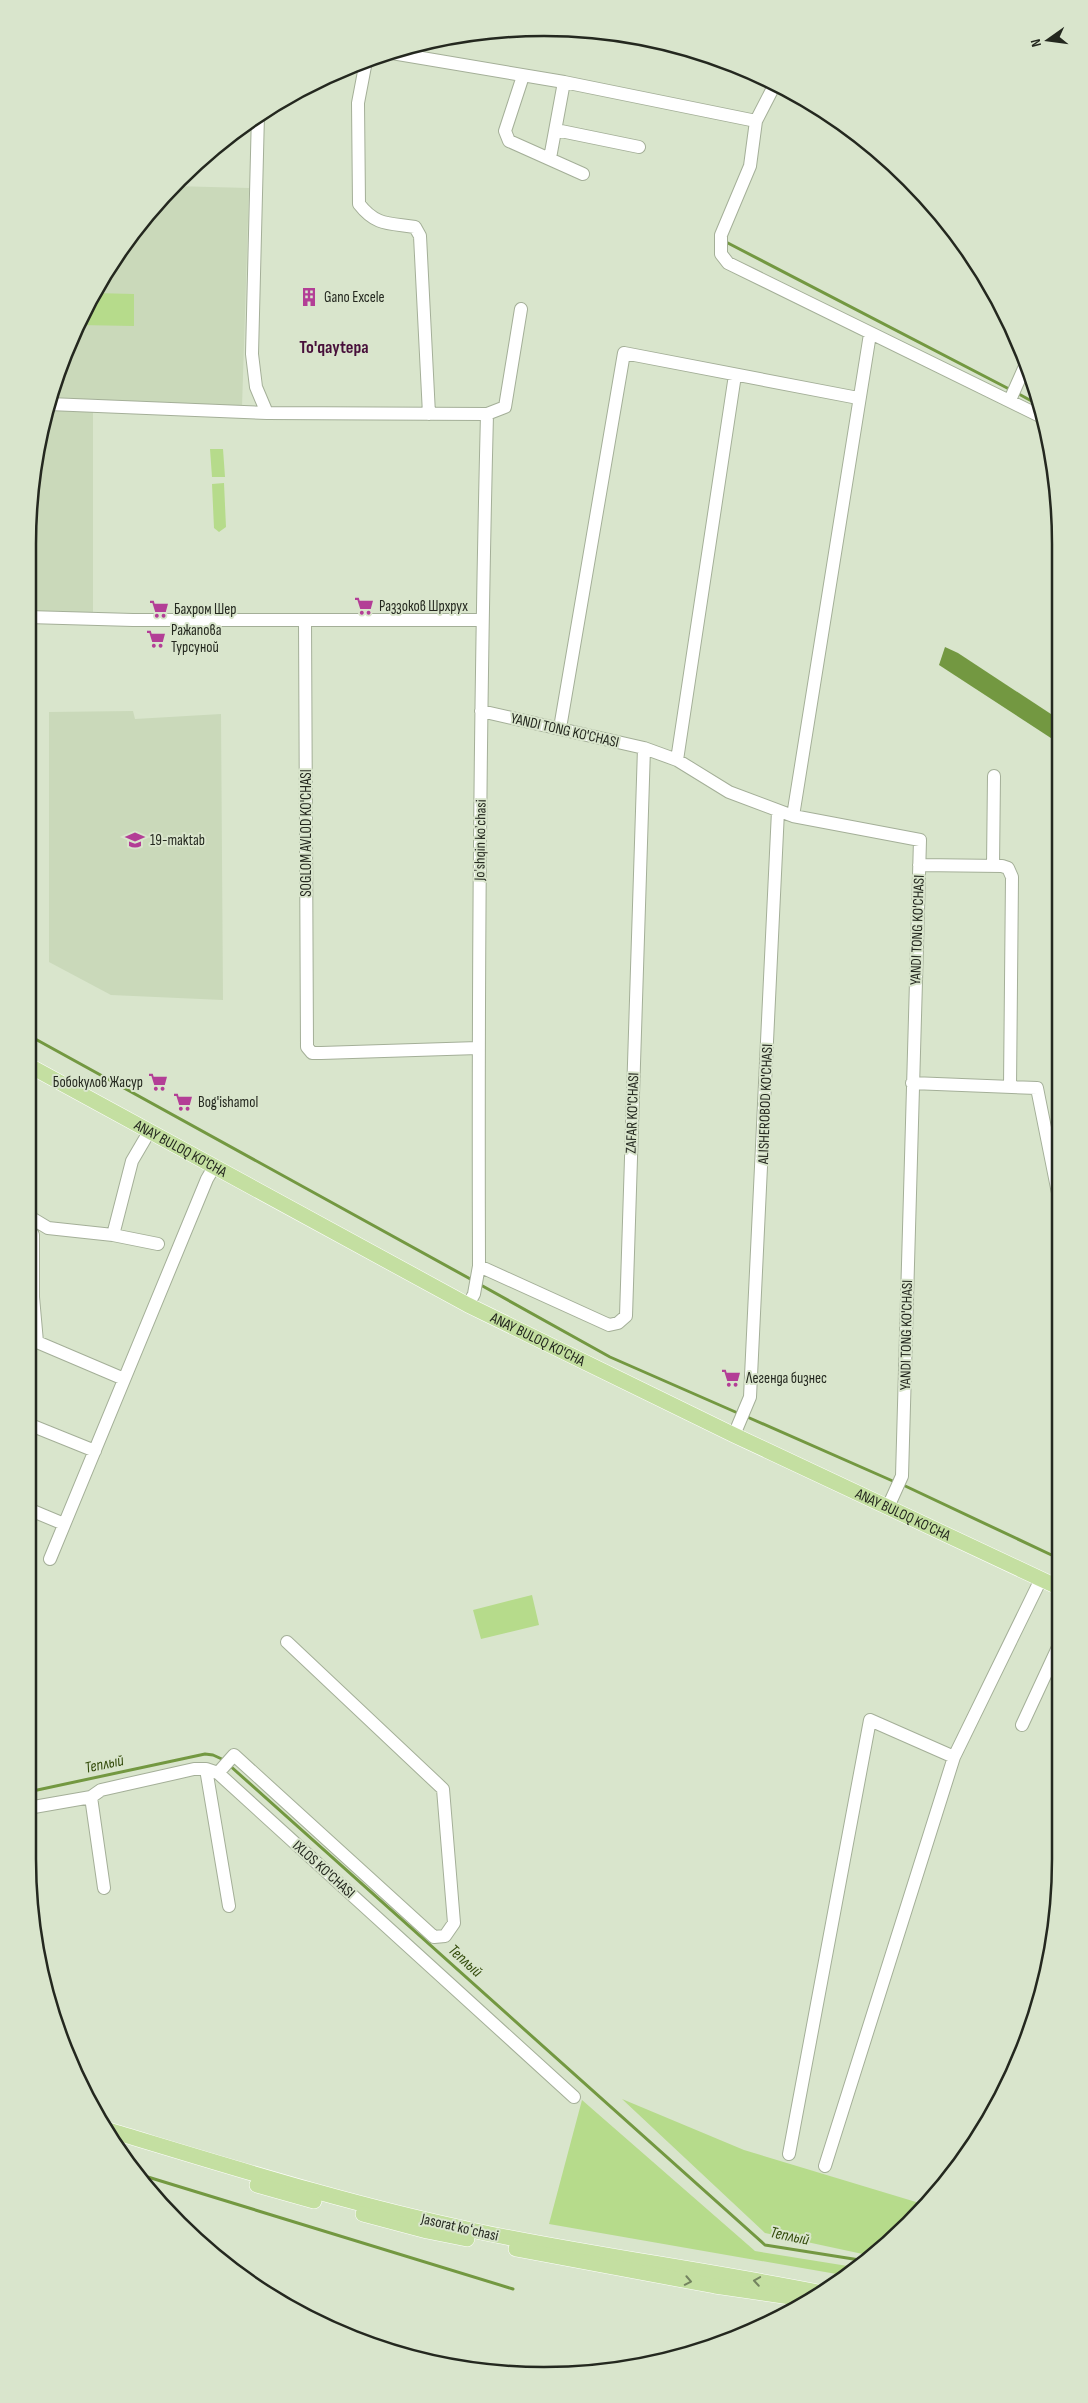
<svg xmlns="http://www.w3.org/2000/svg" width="1088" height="2403" font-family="'Sofia Sans Condensed',sans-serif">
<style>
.built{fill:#cad9ba}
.green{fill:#b6db8b}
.water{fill:#739841}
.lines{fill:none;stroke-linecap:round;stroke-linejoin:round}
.stream{stroke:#739841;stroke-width:3}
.minor-casing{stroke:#a4af98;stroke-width:14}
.major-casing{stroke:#fff;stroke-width:16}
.minor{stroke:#fff;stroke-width:12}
.major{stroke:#c4dfa1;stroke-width:15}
.oneway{stroke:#748460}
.labels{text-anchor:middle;stroke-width:4;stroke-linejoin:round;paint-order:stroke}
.poi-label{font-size:15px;fill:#24281f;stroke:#d9e5cc;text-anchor:start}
.street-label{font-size:15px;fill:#24281f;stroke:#d9e5cc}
.water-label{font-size:16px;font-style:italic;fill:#334b0b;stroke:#d9e5cc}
.quarter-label{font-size:18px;font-weight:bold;fill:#470f3a;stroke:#d9e5cc}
.rim{fill:none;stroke:#24281f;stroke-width:2.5}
</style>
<rect width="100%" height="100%" fill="#d9e5cc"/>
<path class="built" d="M 173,186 L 249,188 L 242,407 L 51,399 L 67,347 L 114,257 Z
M 47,410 L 93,411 L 93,614 L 28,613 L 28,544 L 37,444 Z
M 133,711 L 135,719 L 221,714 L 223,1000 L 111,995 L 49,962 L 49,712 Z"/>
<path class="green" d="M 95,293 L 134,294 L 134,326 L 78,325 Z
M 210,449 L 223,449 L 225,477 L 212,477 Z
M 224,483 L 226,527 L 219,532 L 214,528 L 212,484 Z
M 532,1595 L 539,1625 L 481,1639 L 473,1610 Z
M 622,2099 L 744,2150 L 926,2205 L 872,2256 L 765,2233 Z
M 582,2100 L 755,2251 L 860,2268 L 848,2276 L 549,2224 Z"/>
<path class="water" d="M 945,647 L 958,653 L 1057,718 L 1057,742 L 939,665 Z"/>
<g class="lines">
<path class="stream" d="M 724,241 L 1011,390
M 1017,393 L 1037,404
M 28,1035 L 474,1281
M 479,1284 L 610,1357 L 740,1414
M 745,1416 L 895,1482
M 901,1484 L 1060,1559
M 228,1764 L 765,2245 L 866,2261
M 28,1792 L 205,1754 L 213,1755 L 224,1760
M 138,2174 L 513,2289"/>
<g class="minor-casing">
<path id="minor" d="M 392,53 L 564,82 L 756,121 L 774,86
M 366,61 L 358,103 L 359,204 C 376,226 389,223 415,227 L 420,236 L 429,414
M 523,76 L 505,131 L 509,141 L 583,174
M 258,114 L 252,354 L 256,387 L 267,413
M 756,121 L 750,166 L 721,235 L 721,254 L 728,263 L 1040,416
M 556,130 L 639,147
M 550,158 L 564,82
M 1010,400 L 1026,364
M 49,404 L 267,413 L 487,414 L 505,407 L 521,309
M 28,617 L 133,620 L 482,620
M 305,620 L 307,1047 L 312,1053 L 321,1053 L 478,1048
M 481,711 L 644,748 L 677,760 L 729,792 L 793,816 L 920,840 L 902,1476 L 888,1507
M 560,728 L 624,353 L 858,398
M 677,760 L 735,375
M 793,816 L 870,334
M 919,865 L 1002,866 L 1008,868 L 1012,877 L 1010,1087
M 993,866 L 994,776
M 912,1083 L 1037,1088 L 1058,1193
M 28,1216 L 48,1228 L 113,1235 L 158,1244
M 28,1227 L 33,1235 L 33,1297 L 37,1342 L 124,1379
M 113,1235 L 132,1161 L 149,1132
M 479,1266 L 609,1325 L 618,1323 L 626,1316 L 644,748
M 468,1305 L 474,1294 L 479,1266 C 478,982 480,698 487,414
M 28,1424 L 95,1451
M 734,1435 L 750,1397 L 778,811
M 28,1509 L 64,1524
M 50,1559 L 207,1179 L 214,1167
M 1022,1725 L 1060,1643
M 206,1769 L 229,1906
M 218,1773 L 234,1755 L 434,1937 L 445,1936 L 454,1923 L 443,1789 L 287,1642
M 91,1797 L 104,1888
M 28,1808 L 91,1797 L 101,1790 L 194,1769 L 206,1769 L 218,1773 L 574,2097
M 789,2154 L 870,1720 L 954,1757
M 825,2166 L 954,1757 L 1041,1579"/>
</g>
<g class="major-casing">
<g id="major">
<path id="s1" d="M 28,1065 L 468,1305 L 734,1435 L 1060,1588"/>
<path d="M 105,2129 C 228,2166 351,2205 476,2231 C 591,2255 708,2270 823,2293"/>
<path d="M 257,2185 L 314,2201"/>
<path d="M 363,2214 L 427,2231 L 467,2239"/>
<path d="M 516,2249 L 715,2286 L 811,2300"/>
</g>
</g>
<use href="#minor" class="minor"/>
<use href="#major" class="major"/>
</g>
<defs><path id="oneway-chevron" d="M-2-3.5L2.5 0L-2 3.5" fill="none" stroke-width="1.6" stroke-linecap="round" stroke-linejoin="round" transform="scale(1.25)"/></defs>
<g class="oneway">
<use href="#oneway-chevron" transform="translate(688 2281) rotate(11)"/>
<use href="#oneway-chevron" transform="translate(757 2281) rotate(-171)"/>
</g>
<defs>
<g id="building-bare" transform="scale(1.5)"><path d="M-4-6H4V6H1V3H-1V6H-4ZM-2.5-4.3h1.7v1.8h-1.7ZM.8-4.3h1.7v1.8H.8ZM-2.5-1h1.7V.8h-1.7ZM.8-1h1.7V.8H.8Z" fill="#b33e96" stroke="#d9e5cc" stroke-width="2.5" paint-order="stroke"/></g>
<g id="supermarket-bare" transform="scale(1.5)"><path d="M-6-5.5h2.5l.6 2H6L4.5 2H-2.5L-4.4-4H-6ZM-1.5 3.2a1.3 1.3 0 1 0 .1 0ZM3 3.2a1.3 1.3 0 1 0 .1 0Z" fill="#b33e96" stroke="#d9e5cc" stroke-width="2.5" paint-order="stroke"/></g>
<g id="school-bare" transform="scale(1.5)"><path d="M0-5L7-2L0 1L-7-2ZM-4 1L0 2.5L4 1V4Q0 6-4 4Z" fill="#b33e96" stroke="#d9e5cc" stroke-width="2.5" paint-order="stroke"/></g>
</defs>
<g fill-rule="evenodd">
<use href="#building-bare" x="309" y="297"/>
<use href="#supermarket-bare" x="364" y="606"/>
<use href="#supermarket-bare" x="159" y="609"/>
<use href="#supermarket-bare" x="156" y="639"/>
<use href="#school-bare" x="135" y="840"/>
<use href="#supermarket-bare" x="158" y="1082"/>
<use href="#supermarket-bare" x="183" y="1102"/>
<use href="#supermarket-bare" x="731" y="1378"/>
</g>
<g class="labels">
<g class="poi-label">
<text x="324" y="302">Gano Excele</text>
<text x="379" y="611">Раззоков Шрхрух</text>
<text x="174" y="614">Бахром Шер</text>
<text x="171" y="635">Ражапова<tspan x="171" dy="17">Турсуной</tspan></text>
<text x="150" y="845">19-maktab</text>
<text x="143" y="1087" text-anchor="end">Бобокулов Жасур</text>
<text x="198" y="1107">Bog'ishamol</text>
<text x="746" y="1383">Легенда бизнес</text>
</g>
<g class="street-label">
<text transform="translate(565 730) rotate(13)" y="5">YANDI TONG KO'CHASI</text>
<text transform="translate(306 833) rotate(-90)" y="5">SOGLOM AVLOD KO'CHASI</text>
<text transform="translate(480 840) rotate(-89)" y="5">Joʼshqin koʼchasi</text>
<text transform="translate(917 930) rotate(-88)" y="5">YANDI TONG KO'CHASI</text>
<text transform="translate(765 1104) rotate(-88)" y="5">ALISHEROBOD KO'CHASI</text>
<text transform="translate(632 1113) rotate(-88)" y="5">ZAFAR KO'CHASI</text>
<text dy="5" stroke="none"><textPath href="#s1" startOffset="174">ANAY BULOQ KO'CHA</textPath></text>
<text transform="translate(906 1335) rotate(-89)" y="5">YANDI TONG KO'CHASI</text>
<text dy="5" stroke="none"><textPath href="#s1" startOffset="579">ANAY BULOQ KO'CHA</textPath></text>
<text dy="5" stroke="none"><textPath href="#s1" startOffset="984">ANAY BULOQ KO'CHA</textPath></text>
<text transform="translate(324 1869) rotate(42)" y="5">IXLOS KO'CHASI</text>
<text transform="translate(460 2227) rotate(13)" y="5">Jasorat koʻchasi</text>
</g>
<g class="water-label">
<text transform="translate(104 1763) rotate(-12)" y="6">Теплый</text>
<text transform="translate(466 1960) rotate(42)" y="6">Теплый</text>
<text transform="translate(790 2235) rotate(12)" y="6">Теплый</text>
</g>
<g class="quarter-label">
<text x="334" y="353">To'qaytepa</text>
</g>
</g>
<path d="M0 0H1088V2403H0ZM544 36H544A508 508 0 0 1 1052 544V1859A508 508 0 0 1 544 2367H544A508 508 0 0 1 36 1859V544A508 508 0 0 1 544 36Z" fill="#d9e5cc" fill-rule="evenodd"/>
<path class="rim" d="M544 36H544A508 508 0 0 1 1052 544V1859A508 508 0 0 1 544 2367H544A508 508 0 0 1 36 1859V544A508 508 0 0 1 544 36Z"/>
<g transform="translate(1048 40) rotate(256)" stroke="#d9e5cc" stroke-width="4" paint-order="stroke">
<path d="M0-4L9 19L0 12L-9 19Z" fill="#24281f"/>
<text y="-8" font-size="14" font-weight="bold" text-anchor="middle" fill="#24281f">N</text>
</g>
</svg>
